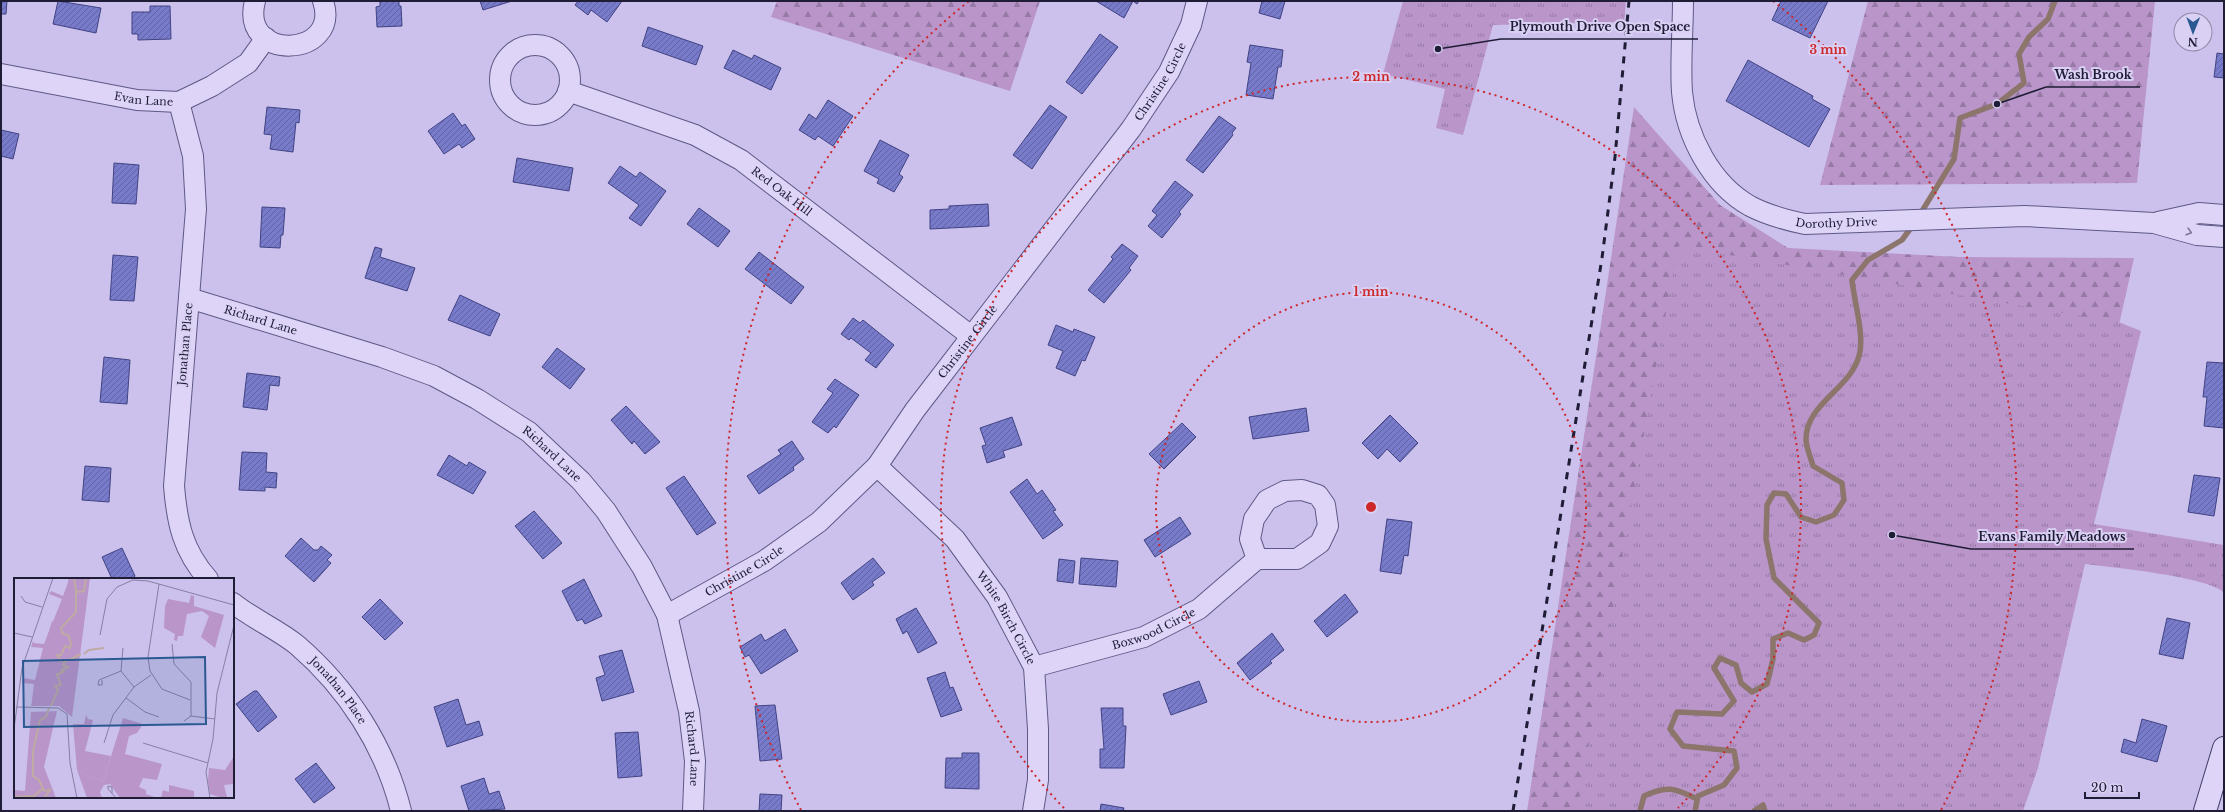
<svg xmlns="http://www.w3.org/2000/svg" width="2225" height="812" font-family="'Libre Baskerville',serif">
<style>
.forest{fill:url(#forest-firs)}
.park{fill:url(#park-tufts)}
.lines{fill:none;stroke-linecap:round;stroke-linejoin:round}
.stream{stroke:#8c756b;stroke-width:5.5}
.building{fill:url(#building-hatch);stroke:#404384}
.street-casing{stroke:#5d5985;stroke-width:22}
.secondary-casing{stroke:#3f3c67;stroke-width:24}
.street{stroke:#ddd4f8;stroke-width:20}
.secondary{stroke:#ddd4f8;stroke-width:22}
.rail{stroke:#1e1d35;stroke-width:3;stroke-dasharray:7 7;stroke-linecap:butt}
.oneway{stroke:#7e7896}
.ring{fill:none;stroke:#cd2729;stroke-width:2;stroke-dasharray:2 4}
.labels{text-anchor:middle;stroke-width:4;stroke-linejoin:round;paint-order:stroke}
.street-label{font-size:11px;fill:#1e1d35;stroke:#dad0f4}
.inset-river{fill:none;stroke:#bfaba3;stroke-width:2}
.inset-road{fill:none;stroke:#867fa3;stroke-width:1}
.view{fill:#2b5992;fill-opacity:0.15;stroke:#2b5992;stroke-width:2}
.inset-edge{fill:none;stroke:#1e1d35;stroke-width:2}
.centre{fill:#cd2729;stroke:#dad0f4;stroke-width:2}
.ring-label{font-size:12px;text-anchor:middle;font-weight:bold;fill:#cd2729;stroke:#dad0f4;stroke-width:4;stroke-linejoin:round;paint-order:stroke}
.leader{fill:none;stroke:#1e1d35;stroke-width:1.5}
.callout-dot{fill:#1e1d35;stroke:#dad0f4;stroke-width:1.5}
.callout-label{font-size:12px;text-anchor:middle;font-weight:bold;fill:#1e1d35;stroke:#dad0f4;stroke-width:4;stroke-linejoin:round;paint-order:stroke}
</style>
<defs>
<pattern id="forest-firs" width="22" height="20" patternUnits="userSpaceOnUse"><rect width="22" height="20" fill="#b995ca"/><path d="M5 1l3.5 6h-7zM16 11l3.5 6h-7z" fill="#9679a5"/></pattern>
<pattern id="park-tufts" width="24" height="20" patternUnits="userSpaceOnUse"><rect width="24" height="20" fill="#b995ca"/><path d="M3 7l-1-3M5 7V3M7 7l1-3M15 17l-1-3M17 17v-4M19 17l1-3" fill="none" stroke="#9679a5"/></pattern>
<pattern id="building-hatch" width="6" height="6" patternUnits="userSpaceOnUse"><rect width="6" height="6" fill="#787aca"/><path d="M-1 1l2-2M0 6l6-6M5 7l2-2" fill="none" stroke="#6263a5"/></pattern>
</defs>
<rect width="100%" height="100%" fill="#ccc1ec"/>
<path class="forest" d="M 777,1 L 1040,1 L 1010,91 L 771,17 Z
M 1868,1 L 2155,1 L 2137,183 L 1820,185 Z
M 1634,107 L 1720,205 L 1788,248 L 1960,257 L 2134,258 L 2010,811 L 1527,811 Z"/>
<path class="park" d="M 1403,1 L 1626,1 L 1624,22 L 1493,25 L 1463,135 L 1436,128 L 1445,89 L 1383,74 Z
M 1678,246 L 2121,323 L 2141,331 L 2094,524 L 2224,545 L 2224,593 C 2212,577 2109,567 2085,564 L 2038,768 L 2023,811 L 1576,811 Z"/>
<g class="lines">
<path class="stream" d="M 1919,216 L 1954,159 L 1960,118 L 1997,104 L 2024,83 L 2019,54 L 2029,37 L 2048,19 L 2055,1
M 1640,811 L 1644,796 C 1667,785 1675,788 1697,799
M 1695,811 L 1698,796 L 1724,785 L 1737,768 L 1734,751 L 1683,746 L 1670,729 L 1677,712 L 1722,714 L 1734,701 L 1714,668 L 1720,658 L 1736,665 L 1741,683 L 1752,692 L 1767,684 L 1773,659 L 1773,639 L 1788,633 L 1804,640 L 1814,635 L 1819,623 L 1774,578 L 1766,539 L 1767,505 L 1774,493 L 1786,494 L 1801,517 L 1816,522 L 1834,515 L 1844,500 L 1842,483 L 1813,466 C 1811,458 1806,448 1806,439 C 1806,404 1850,389 1859,356 C 1865,336 1854,301 1852,280 L 1868,260 L 1902,240 L 1913,225
M 1754,811 L 1763,805 L 1765,811"/>
</g>
<path class="building" d="M 1,1 L 7,1 L 6,14 L 1,14 Z
M 58,1 L 101,8 L 96,33 L 53,24 Z
M 380,1 L 399,1 L 399,6 L 401,6 L 402,26 L 377,27 L 376,7 L 380,6 Z
M 480,1 L 512,1 L 483,10 Z
M 578,1 L 622,1 L 607,22 L 591,10 L 588,15 L 575,5 Z
M 1096,1 L 1139,1 L 1137,4 L 1133,1 L 1124,18 Z
M 1262,1 L 1288,1 L 1285,1 L 1280,19 L 1259,13 Z
M 1781,1 L 1828,1 L 1810,38 L 1772,20 Z
M 150,6 L 170,6 L 171,39 L 138,40 L 138,34 L 132,34 L 132,12 L 150,12 Z
M 648,27 L 703,46 L 696,65 L 642,46 Z
M 1100,34 L 1118,47 L 1082,94 L 1066,82 Z
M 1250,45 L 1283,50 L 1281,67 L 1278,67 L 1273,99 L 1246,95 L 1251,63 L 1247,62 Z
M 733,50 L 752,59 L 754,55 L 781,68 L 771,90 L 724,68 Z
M 2217,53 L 2224,54 L 2224,78 L 2214,77 Z
M 1748,60 L 1813,96 L 1812,99 L 1830,109 L 1809,147 L 1726,101 Z
M 828,100 L 853,116 L 833,146 L 818,136 L 815,140 L 799,130 L 809,114 L 816,119 Z
M 1050,105 L 1067,117 L 1032,169 L 1013,155 Z
M 267,107 L 300,110 L 299,123 L 296,122 L 293,152 L 270,149 L 272,135 L 264,134 Z
M 453,113 L 462,126 L 465,124 L 475,139 L 462,148 L 459,144 L 444,154 L 428,131 Z
M 1219,116 L 1236,128 L 1232,133 L 1233,135 L 1203,173 L 1186,160 Z
M 1,130 L 19,134 L 13,159 L 1,156 Z
M 880,140 L 909,155 L 899,174 L 903,177 L 894,192 L 877,183 L 879,179 L 864,171 Z
M 517,158 L 573,168 L 569,191 L 513,182 Z
M 114,163 L 139,165 L 136,204 L 112,203 Z
M 620,166 L 636,177 L 640,172 L 666,191 L 641,226 L 629,218 L 639,205 L 608,183 Z
M 1175,181 L 1193,195 L 1179,212 L 1181,214 L 1162,238 L 1148,226 L 1157,215 L 1152,211 Z
M 988,204 L 989,226 L 930,229 L 930,210 L 949,209 L 949,206 Z
M 262,207 L 285,208 L 283,235 L 281,235 L 280,248 L 260,247 Z
M 699,208 L 730,231 L 718,247 L 687,224 Z
M 1122,244 L 1138,256 L 1129,268 L 1131,270 L 1104,303 L 1088,290 L 1113,259 L 1111,257 Z
M 375,247 L 382,249 L 380,257 L 415,268 L 407,291 L 365,278 Z
M 759,252 L 804,287 L 791,304 L 745,269 Z
M 113,255 L 138,257 L 134,301 L 110,300 Z
M 460,295 L 500,314 L 490,336 L 448,320 Z
M 853,318 L 860,323 L 863,320 L 894,345 L 876,368 L 865,360 L 871,353 L 851,338 L 849,340 L 841,334 Z
M 1056,325 L 1073,332 L 1074,329 L 1095,337 L 1085,361 L 1082,360 L 1075,376 L 1056,368 L 1063,351 L 1048,345 Z
M 557,348 L 585,369 L 570,389 L 542,367 Z
M 104,357 L 130,360 L 127,404 L 100,402 Z
M 2207,362 L 2224,363 L 2224,428 L 2204,426 L 2207,397 L 2203,397 Z
M 247,373 L 280,377 L 279,386 L 270,385 L 267,410 L 243,407 Z
M 835,379 L 859,395 L 836,428 L 834,426 L 828,433 L 812,422 L 833,393 L 827,389 Z
M 626,406 L 660,442 L 645,454 L 634,441 L 632,444 L 611,420 Z
M 1306,408 L 1309,431 L 1253,439 L 1249,417 Z
M 1390,415 L 1418,443 L 1400,462 L 1387,449 L 1378,459 L 1362,443 Z
M 1012,417 L 1022,445 L 1003,451 L 1005,457 L 987,463 L 982,446 L 986,445 L 980,428 Z
M 1182,423 L 1196,437 L 1164,469 L 1149,454 Z
M 792,441 L 804,459 L 793,467 L 794,470 L 759,494 L 747,476 L 781,454 L 778,450 Z
M 242,452 L 267,453 L 266,472 L 277,473 L 276,488 L 265,487 L 265,491 L 239,490 Z
M 449,455 L 467,466 L 469,462 L 486,472 L 473,494 L 437,475 Z
M 85,466 L 111,468 L 109,502 L 82,500 Z
M 2194,475 L 2220,478 L 2214,516 L 2188,512 Z
M 684,476 L 716,523 L 697,535 L 666,488 Z
M 1027,479 L 1037,494 L 1042,490 L 1056,510 L 1053,511 L 1063,525 L 1043,539 L 1010,492 Z
M 534,511 L 562,543 L 543,559 L 515,526 Z
M 1180,517 L 1191,534 L 1155,557 L 1144,540 Z
M 1387,519 L 1412,522 L 1408,556 L 1404,555 L 1401,574 L 1380,571 Z
M 301,538 L 314,550 L 318,550 L 321,546 L 332,555 L 327,560 L 331,563 L 314,582 L 285,556 Z
M 122,548 L 135,576 L 133,579 L 112,579 L 102,557 Z
M 873,558 L 885,573 L 872,582 L 874,585 L 853,600 L 841,583 Z
M 1081,558 L 1118,561 L 1116,587 L 1079,584 Z
M 1059,559 L 1075,561 L 1073,583 L 1057,581 Z
M 584,579 L 602,616 L 585,624 L 582,619 L 577,621 L 562,591 Z
M 1345,594 L 1358,612 L 1327,637 L 1314,621 Z
M 380,599 L 403,623 L 385,640 L 362,617 Z
M 916,608 L 937,643 L 918,653 L 907,631 L 903,634 L 896,619 Z
M 2167,618 L 2190,623 L 2183,659 L 2159,654 Z
M 785,629 L 798,651 L 761,674 L 749,655 L 745,657 L 740,647 L 761,634 L 765,641 Z
M 1272,633 L 1284,650 L 1270,661 L 1272,663 L 1250,680 L 1237,663 Z
M 622,650 L 634,692 L 602,701 L 596,678 L 605,675 L 599,656 Z
M 945,672 L 950,688 L 953,687 L 962,710 L 941,717 L 927,678 Z
M 1199,681 L 1207,702 L 1171,715 L 1163,694 Z
M 254,691 L 257,691 L 277,717 L 258,732 L 236,704 Z
M 458,699 L 466,725 L 479,721 L 483,735 L 447,747 L 434,707 Z
M 775,705 L 782,759 L 760,761 L 755,706 Z
M 1101,708 L 1123,708 L 1123,726 L 1126,726 L 1124,768 L 1100,768 L 1100,749 L 1104,749 Z
M 2142,719 L 2167,726 L 2157,762 L 2121,752 L 2124,739 L 2136,743 Z
M 638,732 L 642,776 L 618,778 L 615,733 Z
M 962,753 L 979,753 L 979,789 L 945,788 L 946,758 L 962,758 Z
M 316,763 L 335,788 L 314,803 L 295,779 Z
M 484,778 L 489,794 L 499,791 L 505,809 L 469,811 L 461,786 Z
M 760,794 L 782,795 L 781,811 L 759,811 Z
M 1101,804 L 1124,808 L 1123,811 L 1100,811 Z"/>
<g class="lines">
<g class="street-casing">
<g id="street">
<path d="M 255,1 C 239,63 342,58 323,1"/>
<path id="s1" d="M 1683,1 C 1683,31 1680,62 1682,92 C 1686,136 1711,184 1750,206 C 1767,215 1786,220 1805,224 L 2025,216 L 2154,223 L 2197,235 L 2224,237"/>
<circle cx="535" cy="80" r="35"/>
<path id="s2" d="M 1,74 L 137,100 L 179,102 L 212,86 L 248,63 L 266,38"/>
<path id="s3" d="M 568,91 L 695,135 L 741,160 L 971,336"/>
<path d="M 179,102 L 193,156 L 196,209 L 174,486 C 177,523 183,551 208,579"/>
<path d="M 2158,222 L 2199,213 L 2224,215"/>
<path id="s4" d="M 189,298 L 382,357 L 434,376 L 477,399 L 529,432 L 581,481 L 606,511 L 642,567 L 667,615 L 689,711 L 695,761 L 693,811"/>
<path id="s5" d="M 877,466 L 955,539 L 997,597 L 1034,667 L 1038,729 L 1038,780 L 1033,811"/>
<path id="s6" d="M 233,603 C 253,619 277,629 297,645 C 347,688 385,746 401,811"/>
<path id="s7" d="M 667,615 L 764,561 L 819,522 L 877,466 L 915,410 L 1131,129 L 1169,72 L 1191,25 L 1197,1"/>
<path id="s8" d="M 1034,667 L 1144,637 L 1199,609 L 1257,559 L 1297,559 L 1320,543 L 1328,526 L 1325,505 L 1318,495 L 1302,490 L 1285,491 L 1267,500 L 1254,519 L 1250,539 L 1257,559"/>
</g>
</g>
<g class="secondary-casing">
<path id="secondary" d="M 2205,811 L 2224,748"/>
</g>
<use href="#street" class="street"/>
<use href="#secondary" class="secondary"/>
<path class="rail" d="M 1513,811 L 1602,258 L 1615,157 L 1629,1"/>
</g>
<defs><path id="oneway-chevron" d="M-2-3.5L2.5 0L-2 3.5" fill="none" stroke-width="1.6" stroke-linecap="round" stroke-linejoin="round"/></defs>
<use class="oneway" href="#oneway-chevron" transform="translate(2189 232) rotate(16)"/>
<g class="ring">
<circle cx="1371" cy="507" r="215"/>
<path d="M1064 808A430 430 0 1 1 1678 808"/>
<path d="M801 810A646 646 0 0 1 969 1M1773 1A646 646 0 0 1 1941 810"/>
</g>
<g class="labels">
<g class="street-label">
<text dy="4" stroke="none"><textPath href="#s7" startOffset="737">Christine Circle</textPath></text>
<text dy="4" stroke="none"><textPath href="#s2" startOffset="145">Evan Lane</textPath></text>
<text dy="4" stroke="none"><textPath href="#s3" startOffset="238">Red Oak Hill</textPath></text>
<text dy="4" stroke="none"><textPath href="#s1" startOffset="318">Dorothy Drive</textPath></text>
<text dy="4" stroke="none"><textPath href="#s4" startOffset="75">Richard Lane</textPath></text>
<text dy="4" stroke="none"><textPath href="#s7" startOffset="413">Christine Circle</textPath></text>
<text transform="translate(185 344) rotate(-85)" y="4">Jonathan Place</text>
<text dy="4" stroke="none"><textPath href="#s4" startOffset="399">Richard Lane</textPath></text>
<text dy="4" stroke="none"><textPath href="#s7" startOffset="89">Christine Circle</textPath></text>
<text dy="4" stroke="none"><textPath href="#s5" startOffset="201">White Birch Circle</textPath></text>
<text dy="4" stroke="none"><textPath href="#s8" startOffset="126">Boxwood Circle</textPath></text>
<text dy="4" stroke="none"><textPath href="#s6" startOffset="138">Jonathan Place</textPath></text>
<text dy="4" stroke="none"><textPath href="#s4" startOffset="735">Richard Lane</textPath></text>
</g>
</g>
<g transform="translate(14 578)">
<rect width="220" height="220" fill="#ccc1ec"/>
<path d="M 55,0 L 76,0 L 58,139 L 45,128 L 17,128 L 27,80 L 38,43 L 42,46 ZM 43,133 L 30,189 L 42,220 L 0,220 L 0,212 L 11,213 L 17,134 ZM 109,140 L 129,146 L 123,155 L 115,158 L 111,176 L 148,186 L 143,202 L 129,200 L 125,209 L 132,212 L 132,216 L 143,220 L 106,220 L 96,206 L 90,207 L 86,214 L 88,220 L 73,220 L 63,192 L 89,204 ZM 220,178 L 220,206 L 210,207 L 213,219 L 220,220 L 208,220 L 196,216 L 194,203 L 195,190 L 211,192 ZM 155,207 L 180,213 L 180,220 L 147,220 L 149,212 L 155,214 Z" fill="#b995ca"/>
<path d="M 56,0 L 73,0 L 68,54 L 54,128 L 18,122 L 20,106 L 8,105 L 9,100 L 21,102 L 29,70 L 17,69 L 19,63 L 20,65 L 30,66 L 48,21 L 35,16 L 37,13 L 49,18 ZM 177,17 L 180,18 L 180,28 L 210,37 L 201,70 L 187,59 L 195,38 L 188,33 L 173,36 L 169,58 L 164,58 L 163,63 L 160,62 L 161,56 L 150,50 L 151,28 L 154,21 L 175,25 ZM 72,137 L 74,141 L 79,142 L 71,173 L 97,178 L 89,204 L 63,192 L 59,146 L 70,146 Z" fill="#b995ca"/>
<path class="inset-river" d="M 60,0 L 62,13M 70,76 L 75,72 L 90,70M 53,83 L 67,76M 37,128 L 44,112 L 41,108 L 47,107 L 43,96 L 46,96 L 48,92 L 50,95 L 49,91 L 54,89 L 49,87 L 52,82 L 47,83 L 43,77 L 47,77 L 51,68 L 56,70 L 57,66 L 55,58 L 48,55 L 47,50 L 62,34 L 62,14 L 70,13 L 72,0M 0,219 L 20,218 L 29,210M 30,220 L 36,212 L 30,213 L 25,202 L 19,198 L 19,173 L 26,142 L 32,139 L 35,130"/>
<path class="inset-road" d="M 145,6 L 134,79 L 136,93 L 148,111 L 176,122M 7,18 L 11,24 L 28,29M 0,55 L 18,59M 86,57 L 93,21 L 103,9 L 119,2 L 134,3 L 220,27M 158,66 L 160,86 L 177,104 L 177,138M 109,70 L 107,93 L 120,109M 88,102 L 88,107 L 84,107 L 85,102 L 107,93M 112,120 L 131,134 L 145,139M 2,129 L 44,130 L 53,136 L 56,185 L 63,220M 170,143 L 177,138 L 201,141M 0,151 L 8,90 L 39,0M 90,165 L 99,137 L 120,109 L 137,97M 129,165 L 194,185M 98,215 L 98,209 L 94,208 L 94,211 L 102,220M 196,220 L 192,194 L 199,161 L 203,115 L 220,47"/>
<path class="view" d="M 191,79 L 192,146 L 10,149 L 9,83 Z"/>
<rect width="220" height="220" class="inset-edge"/>
</g>
<circle cx="1371" cy="507" r="6" class="centre"/>
<g class="ring-label">
<text x="1828" y="54">3 min</text>
<text x="1371" y="81">2 min</text>
<text x="1371" y="296">1 min</text>
</g>
<path class="leader" d="M1438 49L1501 39H1698M1997 104L2046 87H2140M1892 535L1971 549H2134"/>
<g class="callout-dot">
<circle cx="1438" cy="49" r="4"/>
<circle cx="1997" cy="104" r="4"/>
<circle cx="1892" cy="535" r="4"/>
</g>
<g class="callout-label">
<text x="1600" y="31">Plymouth Drive Open Space</text>
<text x="2093" y="79">Wash Brook</text>
<text x="2052" y="541">Evans Family Meadows</text>
</g>
<rect width="2225" height="812" fill="none" stroke="#1e1d35" stroke-width="4"/>
<g transform="translate(2193 32) rotate(181)"><circle r="19" fill="#dad0f4" stroke="#8f88a8"/>
<path d="M0-3L7 15L0 10L-7 15Z" fill="#2b5992"/>
<text y="-6" font-size="11" font-weight="bold" text-anchor="middle" fill="#1e1d35">N</text>
</g>
<path d="M2085 792v6h54v-6" fill="none" stroke="#1e1d35" stroke-width="2"/>
<text x="2091" y="792" font-size="12" fill="#1e1d35" stroke="#dad0f4" stroke-width="3" paint-order="stroke">20 m</text>
</svg>
